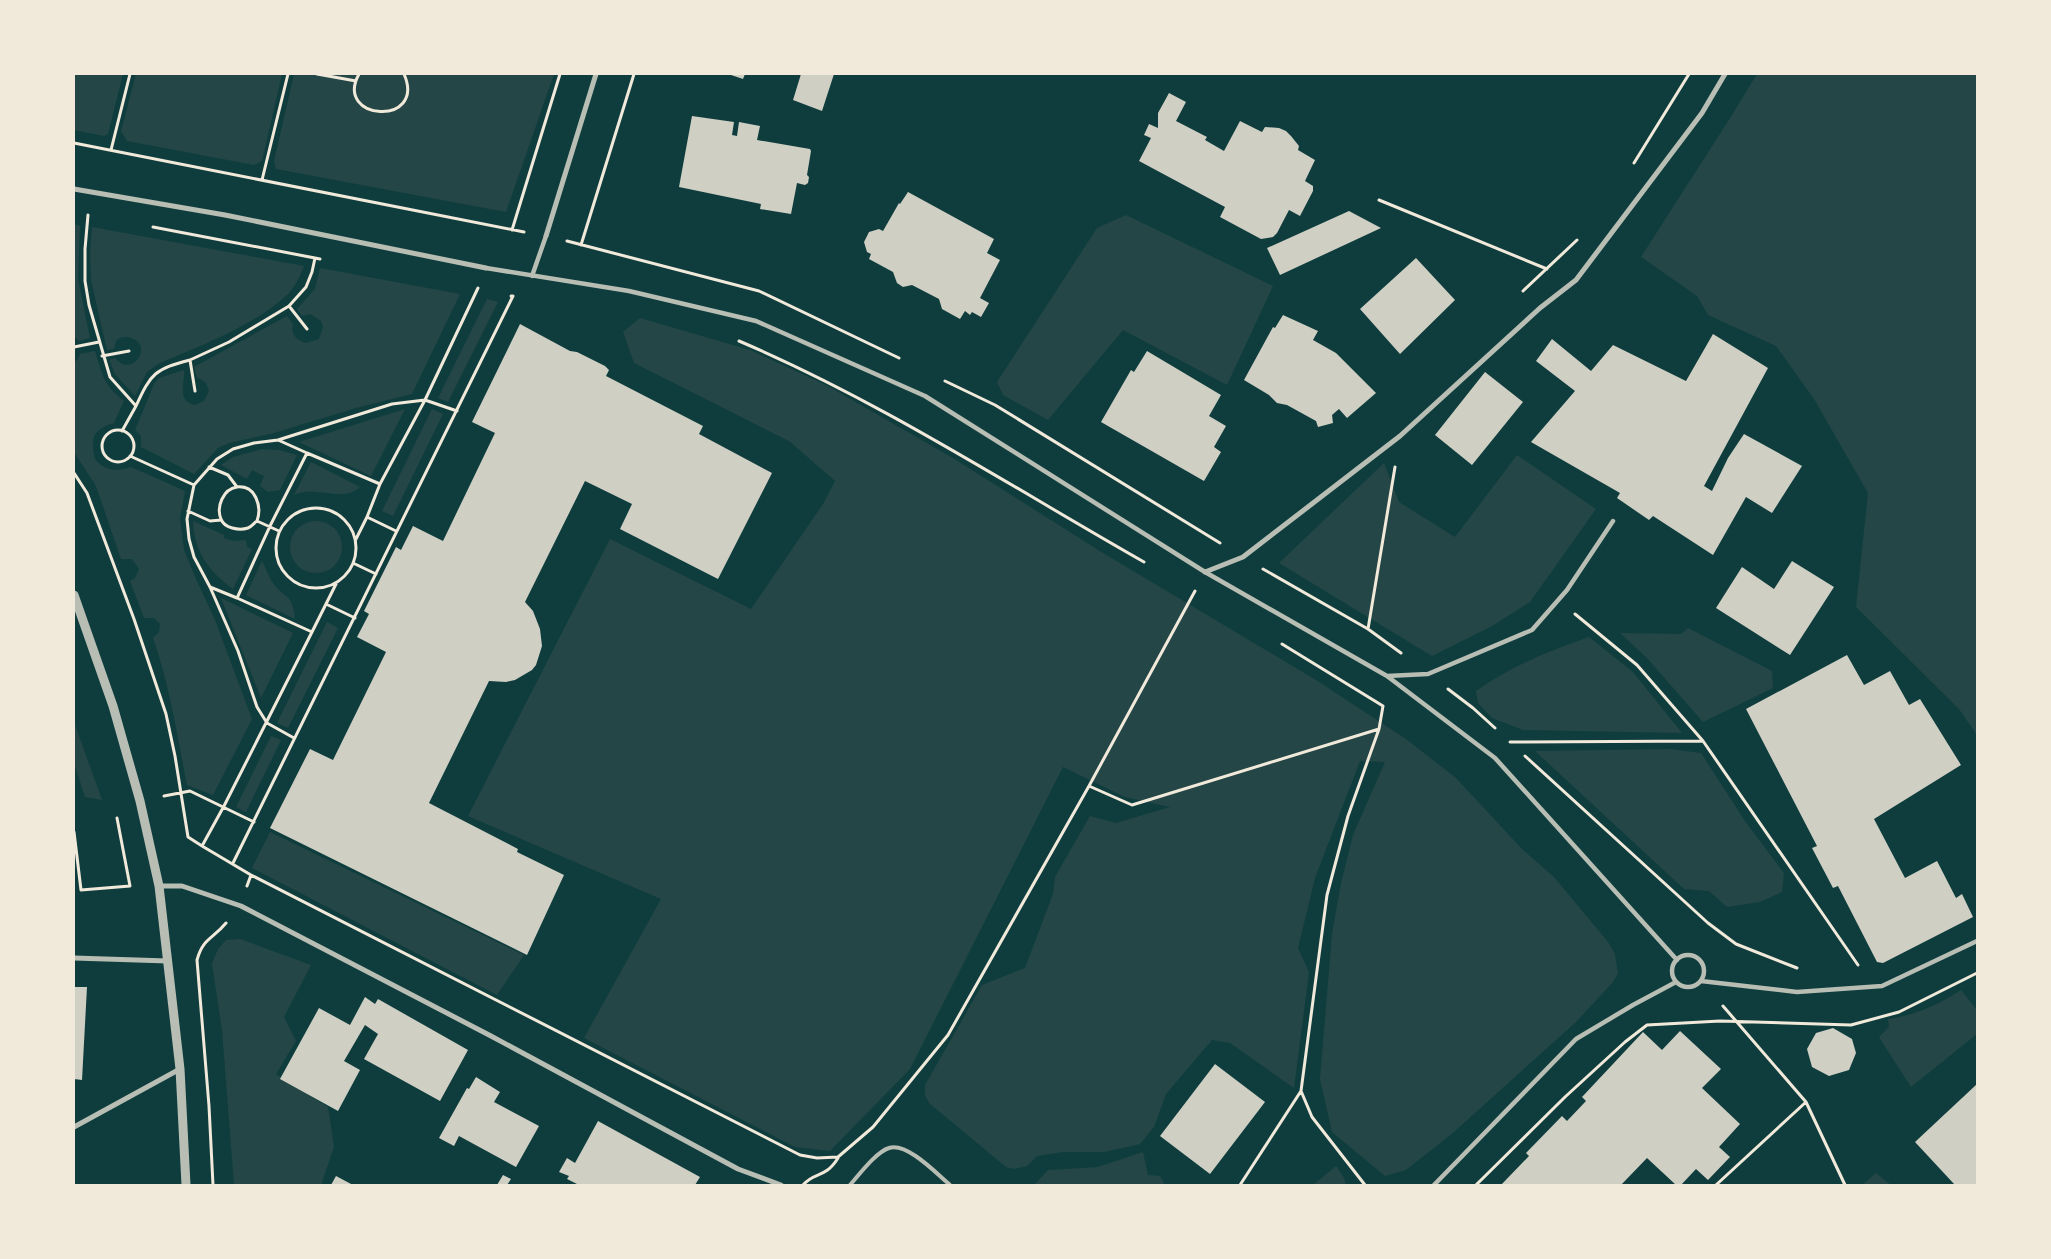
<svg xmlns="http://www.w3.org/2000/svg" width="2051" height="1259" font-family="Karla,sans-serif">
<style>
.green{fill:#244646}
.building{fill:#cfcfc3}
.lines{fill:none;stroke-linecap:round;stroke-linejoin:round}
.path{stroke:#f1e9da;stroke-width:3}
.service{stroke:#b8beb3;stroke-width:4}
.pedestrian{stroke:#b8beb3;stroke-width:4.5}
.minor{stroke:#b8beb3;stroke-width:5}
.tertiary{stroke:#b8beb3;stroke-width:9}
</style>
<rect width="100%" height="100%" fill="#0f3d3e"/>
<path class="green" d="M 74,74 L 123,74 L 108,134 L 104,136 L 74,130 Z
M 136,74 L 282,74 L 262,161 L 254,165 L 127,141 L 121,131 Z
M 294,74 L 554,74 L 506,212 L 276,169 L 274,161 Z
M 1757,74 L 1977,74 L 1977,735 L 1959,709 L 1856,607 L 1868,493 L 1814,399 L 1776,346 L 1708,315 L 1697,296 L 1641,257 L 1732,115 Z
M 1126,215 L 1273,286 L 1227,385 L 1123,330 L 1048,420 L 1003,395 L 997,382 L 1097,228 Z
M 74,224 L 80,226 L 78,279 L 90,338 L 79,341 L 74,336 Z
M 92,227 L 304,266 C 300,276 296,285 289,293 C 257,325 199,346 158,364 L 147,372 L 135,396 L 115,374 L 109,360 L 115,358 C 133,379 154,345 131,338 C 125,336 120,337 116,341 L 114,349 L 107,350 L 91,280 L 90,254 Z
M 320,268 L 460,294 L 412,394 L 356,408 L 274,433 L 229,443 L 218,448 L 194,474 L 141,447 L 141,436 L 135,430 L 154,384 L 159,378 L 184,370 C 185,383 176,401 195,405 L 204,401 L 209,391 L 206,383 L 197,377 L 194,367 L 287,316 L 293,324 C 290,334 297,341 306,343 L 319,339 L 323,327 L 321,321 L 310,314 L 302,316 L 297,309 L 315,289 Z
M 487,299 L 498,302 L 448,402 L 438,398 Z
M 640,318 L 750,350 L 826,385 L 953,458 L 1103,553 L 1316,680 L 1406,739 L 1456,778 L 1522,849 L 1554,877 L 1608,942 L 1615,954 L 1618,973 L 1613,982 L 1577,1021 L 1454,1132 L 1406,1170 L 1385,1176 L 1332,1132 L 1320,1079 L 1332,934 L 1341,883 L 1353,835 L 1385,762 L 1360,761 L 1315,878 L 1298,948 L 1309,972 L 1294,1088 L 1230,1043 L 1212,1040 L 1166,1094 L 1154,1127 L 1140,1144 L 1104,1152 L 1063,1152 L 1037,1156 L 1027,1166 L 1014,1169 L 1006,1167 L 929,1103 L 925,1095 L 925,1085 L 982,985 L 1025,968 L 1053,894 L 1055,877 L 1090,816 L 1116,823 L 1170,807 L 1125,797 L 1063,767 L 910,1069 L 830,1151 L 795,1147 L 584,1038 L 661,899 L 468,816 L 610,539 L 751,609 L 823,504 L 835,481 L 789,441 L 634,363 L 623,332 Z
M 95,351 C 103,377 103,384 124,401 L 114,423 C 93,429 90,438 95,459 C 105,471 116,472 131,467 L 185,491 L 180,518 L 184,550 L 196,579 L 215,620 L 252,719 L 213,795 L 187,785 C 177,735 170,686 153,638 L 159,632 L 160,624 L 154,618 L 144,618 L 130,581 L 135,578 L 139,569 L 132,559 L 121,559 L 96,486 L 74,452 L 74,362 L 78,359 L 80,354 Z
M 405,409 L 371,476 L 299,442 Z
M 432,409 L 443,414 L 393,516 L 382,511 Z
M 262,449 L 279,450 L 297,455 L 280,490 L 268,492 L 260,486 L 264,476 L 252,470 L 247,479 L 221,465 L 233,457 Z
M 1517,455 L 1596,509 L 1530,602 L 1492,626 L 1432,656 L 1279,563 L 1384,463 L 1399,502 L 1455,537 Z
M 311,462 L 360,487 C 341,504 316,484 294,495 Z
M 193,521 L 224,535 L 224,538 L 233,541 L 246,540 L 247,547 L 252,549 L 233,589 C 209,571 194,552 193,521 Z
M290 547a26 26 0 1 1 52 0a26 26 0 1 1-52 0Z
M 262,561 C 266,568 268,576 273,583 C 285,600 292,591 295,619 L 246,595 Z
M 221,598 L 293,633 L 261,698 Z
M 327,622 L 338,628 L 288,728 L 277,723 Z
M 1688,628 L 1772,671 L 1773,688 L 1703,722 L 1646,657 L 1620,633 L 1681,634 Z
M 1589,637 L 1633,672 L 1682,733 L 1523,730 L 1492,718 L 1478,703 L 1476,691 C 1511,666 1549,651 1589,637 Z
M 74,722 L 102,800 L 85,797 L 74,763 Z
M 271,736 L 281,740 L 246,812 L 236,807 Z
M 1670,749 L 1701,753 L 1745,821 L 1784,873 L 1782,892 L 1760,902 L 1727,907 L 1709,891 L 1684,889 L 1535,751 Z
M 270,832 L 524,955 L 497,995 L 252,868 Z
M 240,939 L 311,965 L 284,1017 L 296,1041 L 276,1074 L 328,1107 L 334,1147 L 321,1185 L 234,1185 L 222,1030 L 212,964 L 218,949 L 226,940 Z
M 1961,990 L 1977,1010 L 1977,1034 L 1911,1087 L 1879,1037 L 1889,1027 L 1888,1019 C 1916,1015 1938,1005 1961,990 Z
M 1143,1152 L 1148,1175 L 1160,1176 L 1165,1185 L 1034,1185 L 1048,1170 L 1098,1167 Z
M 1336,1166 L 1344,1178 L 1346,1185 L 1313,1185 Z
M 1876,1173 L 1891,1185 L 1862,1185 Z"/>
<path class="building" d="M 728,74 L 745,74 L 743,79 Z
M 801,74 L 834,74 L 822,111 L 793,100 Z
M 1169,93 L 1186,102 L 1176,121 L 1207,137 L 1205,140 L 1224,151 L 1240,121 L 1262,132 L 1265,127 L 1279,128 L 1286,131 L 1291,136 L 1299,146 L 1298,150 L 1315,160 L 1305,181 L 1313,186 L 1313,191 L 1300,216 L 1289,210 L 1277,233 L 1273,237 L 1261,239 L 1220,217 L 1225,207 L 1139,161 L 1151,138 L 1144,135 L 1149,124 L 1158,128 L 1158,113 Z
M 692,116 L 734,122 L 732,135 L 737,136 L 739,122 L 760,126 L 757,140 L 810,149 L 811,151 L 807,175 L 809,177 L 808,183 L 805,185 L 797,183 L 791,214 L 760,209 L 761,204 L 679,187 Z
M 908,192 L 994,239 L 987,253 L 1000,260 L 980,298 L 989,303 L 981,317 L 972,312 L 970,315 L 965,311 L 960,319 L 942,309 L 939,299 L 912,285 L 903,287 L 897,283 L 893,272 L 869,259 L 871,254 L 867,252 L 864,242 L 869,232 L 879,229 L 883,231 L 899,203 L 900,204 Z
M 1349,211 L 1381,228 L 1280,275 L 1267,248 Z
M 1416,258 L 1455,300 L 1400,354 L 1360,309 Z
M 1283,315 L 1318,331 L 1313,340 L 1336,353 L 1376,393 L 1347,418 L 1339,409 L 1332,415 L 1333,423 L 1318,427 L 1316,421 L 1287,405 L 1277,403 L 1269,395 L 1244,380 L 1273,327 L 1275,328 Z
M 520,324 L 570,351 L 577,352 L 605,366 L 609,370 L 606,376 L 703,426 L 699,434 L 772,473 L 718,579 L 620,529 L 632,504 L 585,481 L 525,602 L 533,611 L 540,629 L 542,646 L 536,665 L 532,670 L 515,680 L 506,682 L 489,681 L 429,803 L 518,849 L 517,852 L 564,875 L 527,955 L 270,828 L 310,749 L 333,760 L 386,652 L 357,637 L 369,614 L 364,611 L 396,547 L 401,550 L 413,526 L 443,541 L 495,433 L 472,422 Z
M 1713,334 L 1768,368 L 1704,486 L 1712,491 L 1728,458 L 1744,434 L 1802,466 L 1772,513 L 1746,497 L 1713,555 L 1653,516 L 1649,520 L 1617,498 L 1620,493 L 1531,442 L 1575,391 L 1536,361 L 1552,339 L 1591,371 L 1613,345 L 1686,381 Z
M 1147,351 L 1221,395 L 1209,416 L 1226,426 L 1214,447 L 1221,452 L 1204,481 L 1101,422 L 1131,370 L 1134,372 Z
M 1485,372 L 1523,402 L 1472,465 L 1435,435 Z
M 1792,561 L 1834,587 L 1790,655 L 1716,608 L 1742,567 L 1774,589 Z
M 1847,655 L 1864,685 L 1890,671 L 1909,705 L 1920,699 L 1961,765 L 1874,819 L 1905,878 L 1937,861 L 1956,898 L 1962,894 L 1973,917 L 1883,963 L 1877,962 L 1838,886 L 1833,888 L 1812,848 L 1817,846 L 1746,709 Z
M 74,987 L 87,987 L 82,1080 L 74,1079 Z
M 365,997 L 375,1004 L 378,999 L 468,1050 L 440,1101 L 364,1059 L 378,1034 L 365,1025 L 344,1061 L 360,1070 L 338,1111 L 280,1079 L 319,1008 L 350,1025 Z
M 1833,1028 L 1852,1039 L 1856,1053 L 1849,1070 L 1829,1076 L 1812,1067 L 1807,1049 L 1816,1033 Z
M 1680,1031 L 1721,1069 L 1702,1088 L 1740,1124 L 1719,1147 L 1730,1157 L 1708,1180 L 1696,1169 L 1681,1185 L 1676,1185 L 1647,1158 L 1621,1185 L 1501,1185 L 1529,1156 L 1526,1153 L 1562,1116 L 1567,1121 L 1586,1101 L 1582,1097 L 1643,1032 L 1662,1050 Z
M 1215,1064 L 1265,1102 L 1210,1174 L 1160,1136 Z
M 476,1077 L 500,1092 L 494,1102 L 539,1126 L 516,1167 L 459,1136 L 454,1146 L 439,1138 L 467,1088 L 469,1089 Z
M 1977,1084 L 1977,1185 L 1955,1185 L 1915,1142 Z
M 598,1121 L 700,1177 L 695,1185 L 579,1185 L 567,1179 L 569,1176 L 559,1172 L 567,1158 L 575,1163 Z
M 503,1175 L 511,1179 L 507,1185 L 497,1185 Z
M 336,1176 L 353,1185 L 331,1185 Z"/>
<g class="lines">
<path class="path" d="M 317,74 L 356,81
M 359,74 C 333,121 427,127 404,74
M 74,143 L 524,232
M 111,150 L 130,74
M 1634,163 L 1689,74
M 262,180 L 288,74
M 1379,200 L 1547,269
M 88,215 L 85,249 L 85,281 L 89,305 L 110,377 L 136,406 L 122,431
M 153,227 L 315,258
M 512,230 L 560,74
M 567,241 L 759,291 L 899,358
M 581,245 L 634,74
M 1523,291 L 1577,240
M 289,306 L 307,329
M 739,341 C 880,401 1010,486 1144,562
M 74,347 L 99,342
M 102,356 L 129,351
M 190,360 L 229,342 L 289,306 L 306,287 L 312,272 L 315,258 L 320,259
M 945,381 L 995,405 L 1220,543
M 136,406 C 151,373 155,369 190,360 L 195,391
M102 446a16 16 0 1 1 32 0a16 16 0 1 1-32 0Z
M 278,440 L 307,453
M 130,456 L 194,485
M 209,467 L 228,475 L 237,487
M 74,473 L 87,493 L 134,619 L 166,714 L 175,756 L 188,837 L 202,846
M 380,484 L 367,517 L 396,531
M276 548a40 40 0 1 1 80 0a40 40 0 1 1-80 0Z
M 188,511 L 210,521 L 221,520
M 257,521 C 254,523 251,527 248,528 C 239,531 224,528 221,519 C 216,507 223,489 237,487 C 256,485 262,507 257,521 L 279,531
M 356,539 L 367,517
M 353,563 L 376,574
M 1263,569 L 1368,629 L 1401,653
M 210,587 L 237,598
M 326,604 L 337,582
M 1575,614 L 1637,665 L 1703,741 L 1858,965
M 355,618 L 326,604 L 312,632 L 237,598 L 270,526 L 307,453 L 380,484 L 425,400 L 478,288
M 1368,629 L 1395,467
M 1282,644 L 1383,706
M 1448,689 L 1473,708 L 1495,728
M 294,738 L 267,723 L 257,707 L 238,651 L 210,587 L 194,557 L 189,539 L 187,519 L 194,485 L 217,459 L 233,449 L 254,443 L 278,440 L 392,404 L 425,400 L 457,411
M 1510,742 L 1703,741
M 1525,756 L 1708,923 L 1736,944 L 1797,968
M 1089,786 L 1132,805 L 1379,729 L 1383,706
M 164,796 L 190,791 L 254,822
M 74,832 L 81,890 L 130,886 L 117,818
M 233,863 L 513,296 L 511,296
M 251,875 L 800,1155 L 817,1158 L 838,1157 L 873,1127 L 948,1035 L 1089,786 L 1195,591
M 247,886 L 251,875 L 202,846 L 224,806 L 312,632
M 1723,1006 L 1806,1102 L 1845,1185
M 213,1185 L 209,1106 L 197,960 C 203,938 212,940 226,923
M 803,1185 C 815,1171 825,1179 838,1158
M 1240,1185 L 1301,1091
M 1365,1185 L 1312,1117 L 1301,1091 L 1327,895 L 1348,816 L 1379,729
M 1476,1185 L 1565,1097 L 1625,1042 L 1647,1025 L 1720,1021 L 1851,1025 L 1899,1012 L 1977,973
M 1716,1185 L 1806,1102"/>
<path class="service" d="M 850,1185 C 859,1175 876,1152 889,1148 C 907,1142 937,1174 950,1185"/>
<path class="pedestrian" d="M 486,268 L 629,291 L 756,321 L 925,396 L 1205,572 L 1387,676 L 1495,758 L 1677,960
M 532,276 L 546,236
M 1387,676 L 1428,674 L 1532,630 L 1567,590 L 1613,521
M1672 971a16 16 0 1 1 32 0a16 16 0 1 1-32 0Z
M 1701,981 L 1797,992 L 1882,986 L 1977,941
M 1434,1185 L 1576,1039 L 1633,1005 L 1676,982"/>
<path class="minor" d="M 74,189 L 225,215 L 486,268
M 546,236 L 596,74
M 1205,572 L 1243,557 L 1400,436 L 1540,308 L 1576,280 L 1702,113 L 1725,74
M 159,886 L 182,886 L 241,906 L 491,1036 L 738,1169 L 781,1185
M 74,958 L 168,961
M 74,1127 L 180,1069"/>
<path class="tertiary" d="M 74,595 L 113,706 L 140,801 L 159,886 L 180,1069 L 186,1185"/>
</g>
<rect width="2051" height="1259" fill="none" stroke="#f1e9da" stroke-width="150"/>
</svg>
